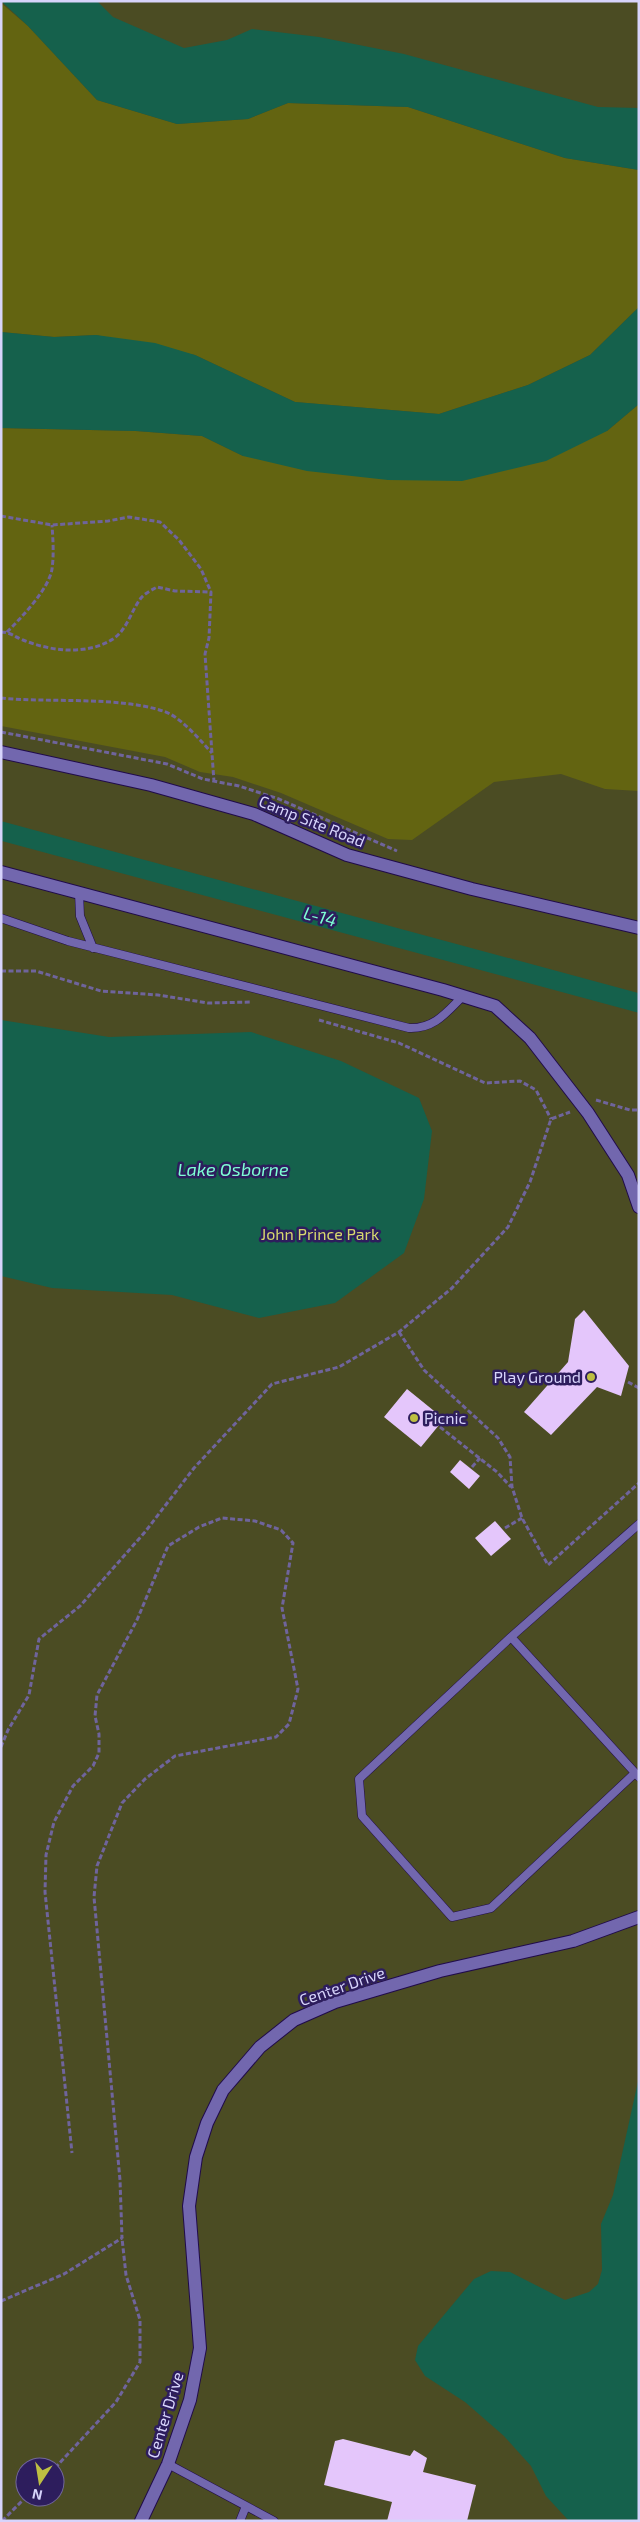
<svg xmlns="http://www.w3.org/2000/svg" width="640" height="2522" font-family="'Exo 2',sans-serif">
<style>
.green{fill:#4b4c23;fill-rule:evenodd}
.forest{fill:#636411}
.water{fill:#15614c}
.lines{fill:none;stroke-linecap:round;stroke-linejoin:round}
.canal{stroke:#15614c;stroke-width:19}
.building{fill:#e4c6fb}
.service-casing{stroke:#200b4b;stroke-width:9}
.minor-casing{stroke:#200b4b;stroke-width:14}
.path{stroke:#6f649c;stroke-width:3;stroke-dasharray:5 2.5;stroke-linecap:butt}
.service{stroke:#7267ae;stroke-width:8}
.minor{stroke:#7267ae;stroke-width:12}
.poi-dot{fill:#bebf42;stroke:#2d1d5d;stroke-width:2}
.labels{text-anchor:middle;stroke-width:5;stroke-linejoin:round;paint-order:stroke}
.street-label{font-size:16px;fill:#d7d4fb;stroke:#2d1d5d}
.park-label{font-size:16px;fill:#d6d86e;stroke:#2d1d5d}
.poi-label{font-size:16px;fill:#d7d4fb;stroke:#2d1d5d;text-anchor:end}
.water-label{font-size:18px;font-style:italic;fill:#7efed4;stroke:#2d1d5d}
</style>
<rect width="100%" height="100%" fill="#372869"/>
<path class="green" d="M 1,1 L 639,1 L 639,2521 L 1,2521 ZM 25,2467 L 55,2467 L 55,2497 L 25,2497 Z"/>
<path class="forest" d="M 1,3 L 28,26 L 97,100 L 177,124 L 248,119 L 288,103 L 408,107 L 565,158 L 639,170 L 639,307 L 590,355 L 528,385 L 439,414 L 295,402 L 195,355 L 96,335 L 54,337 L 1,332 Z
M 639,404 L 639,791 L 605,789 L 561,774 L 494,782 L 412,840 L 388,839 L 281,793 L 233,777 L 200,772 L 165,757 L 1,726 L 1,428 L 136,431 L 202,436 L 243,456 L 607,431 Z"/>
<path class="water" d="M 1,1 L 97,1 L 113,17 L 184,48 L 227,40 L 252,29 L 319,37 L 404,54 L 598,107 L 639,108 L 639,170 L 565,158 L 408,107 L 288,103 L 248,119 L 177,124 L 97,100 L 28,26 Z
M 639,307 L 639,404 L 607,431 L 546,461 L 462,481 L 388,480 L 307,471 L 243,456 L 202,436 L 136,431 L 1,428 L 1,332 L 54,337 L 96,335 L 155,343 L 195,355 L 295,402 L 439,414 L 528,385 L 590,355 Z
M 1,1020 L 109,1037 L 251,1032 L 341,1061 L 419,1098 L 432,1131 L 424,1199 L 404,1253 L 335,1303 L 259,1318 L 172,1295 L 52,1288 L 1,1276 Z
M 639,2077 L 639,2521 L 569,2521 L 546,2496 L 531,2466 L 504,2436 L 465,2402 L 425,2376 L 415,2360 L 418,2346 L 474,2279 L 491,2271 L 510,2272 L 565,2300 L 589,2292 L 598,2284 L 602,2270 L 601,2224 L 613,2195 Z"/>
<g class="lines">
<path class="canal" d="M 1,831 L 639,1003"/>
</g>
<path class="building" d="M 584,1310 L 629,1366 L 621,1396 L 597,1387 L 551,1435 L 524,1412 L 568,1362 L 575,1319 Z
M 407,1389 L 444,1419 L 421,1447 L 384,1417 Z
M 460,1460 L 480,1476 L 469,1489 L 450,1472 Z
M 495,1521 L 511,1539 L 491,1556 L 475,1538 Z
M 343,2439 L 410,2456 L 414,2450 L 427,2458 L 423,2472 L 476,2485 L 467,2521 L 387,2521 L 392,2502 L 324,2485 L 335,2441 Z"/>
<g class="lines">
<g class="service-casing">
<path id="service" d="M 79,892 L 80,916 L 93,948
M 1,918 L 68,941 L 409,1028 C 434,1029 446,1013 463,996
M 639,1524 L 511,1637 L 639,1777
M 511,1637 L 359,1779 L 362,1816 L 452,1917 L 491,1908 L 635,1773
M 168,2464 L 274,2521
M 240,2521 L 246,2506"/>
</g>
<g class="minor-casing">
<path id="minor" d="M 1,752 L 151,785 L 254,814 L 347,855 L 472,889 L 639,928
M 1,872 L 443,990 L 495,1006 L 530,1038 L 588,1113 L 628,1175 L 639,1207
M 141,2521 L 168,2464 L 190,2400 L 200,2348 L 189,2206 L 196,2157 L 207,2123 L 223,2090 L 260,2047 L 294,2020 L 335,2002 L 440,1971 L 573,1941 L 639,1917"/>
</g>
<path class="path" d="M 1,516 L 52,525 L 108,521 L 129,517 L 160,522 L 179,540 L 201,569 L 211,592
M 1,632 C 10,632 15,637 23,640 C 50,651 86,656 113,639 C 127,630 131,611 141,598 C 145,593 152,590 157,587 L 175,591 L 211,592 L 209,638 L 205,654 L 214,782
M 7,632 C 21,618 49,589 52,569 C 54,555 53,539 52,525
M 1,698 C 51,703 116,696 163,711 C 180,716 200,740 212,753
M 1,732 L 167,764 L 203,779 L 239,786 L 279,799 L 397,851
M 1,971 L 36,971 L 101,991 L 158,995 L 208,1003 L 251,1002
M 319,1020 L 399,1043 L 485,1083 L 520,1081 L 536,1090 L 551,1119
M 596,1100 L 630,1110 L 639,1110
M 399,1332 L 424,1370 L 498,1438 L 510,1457 L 512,1487 L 522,1518 L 548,1565 L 639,1483
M 628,1382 L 639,1388
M 440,1427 L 497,1472 L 511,1487
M 472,1467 L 480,1458
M 505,1528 L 522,1518
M 1,1747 L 8,1730 L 29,1695 L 39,1639 L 80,1606 L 145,1532 L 194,1468 L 272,1384 L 339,1367 L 399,1332 L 452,1288 L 508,1227 L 530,1182 L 551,1119 L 570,1112
M 1,2301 L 64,2274 L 122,2238 L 120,2180 L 94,1897 L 97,1866 L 122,1803 L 145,1779 L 175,1756 L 276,1737 L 289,1724 L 298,1689 L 282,1608 L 293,1543 L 281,1530 L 255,1521 L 222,1518 L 199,1527 L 168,1546 L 137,1620 L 97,1695 L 95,1716 L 99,1734 L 99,1753 L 93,1766 L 73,1786 L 54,1822 L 46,1855 L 45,1892 L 72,2153
M 55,2468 L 116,2402 L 140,2362 L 140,2320 L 126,2275 L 122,2238
M 2,2521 L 26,2497"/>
<use href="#service" class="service"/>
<use href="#minor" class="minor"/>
</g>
<g class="poi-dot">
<circle cx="591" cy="1377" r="5"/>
<circle cx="414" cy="1418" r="5"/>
</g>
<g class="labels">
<g class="street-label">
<text transform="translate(312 821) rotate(22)" y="6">Camp Site Road</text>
<text transform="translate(342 1986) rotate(-19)" y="6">Center Drive</text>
<text transform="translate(165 2415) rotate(-73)" y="6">Center Drive</text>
</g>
<g class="park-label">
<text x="320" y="1240">John Prince Park</text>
</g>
<g class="poi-label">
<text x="581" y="1383">Play Ground</text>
<text x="424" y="1424" text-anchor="start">Picnic</text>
</g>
<g class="water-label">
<text transform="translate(320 917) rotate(15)" y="6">L-14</text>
<text x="233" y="1176">Lake Osborne</text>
</g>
</g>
<rect width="640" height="2522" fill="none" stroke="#d7d4fb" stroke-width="5"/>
<g transform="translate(40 2482) rotate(192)"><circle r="24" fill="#2d1d5d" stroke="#71669c"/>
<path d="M0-4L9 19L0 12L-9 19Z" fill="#bebf42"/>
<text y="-8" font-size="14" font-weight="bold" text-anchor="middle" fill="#d7d4fb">N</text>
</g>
</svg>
